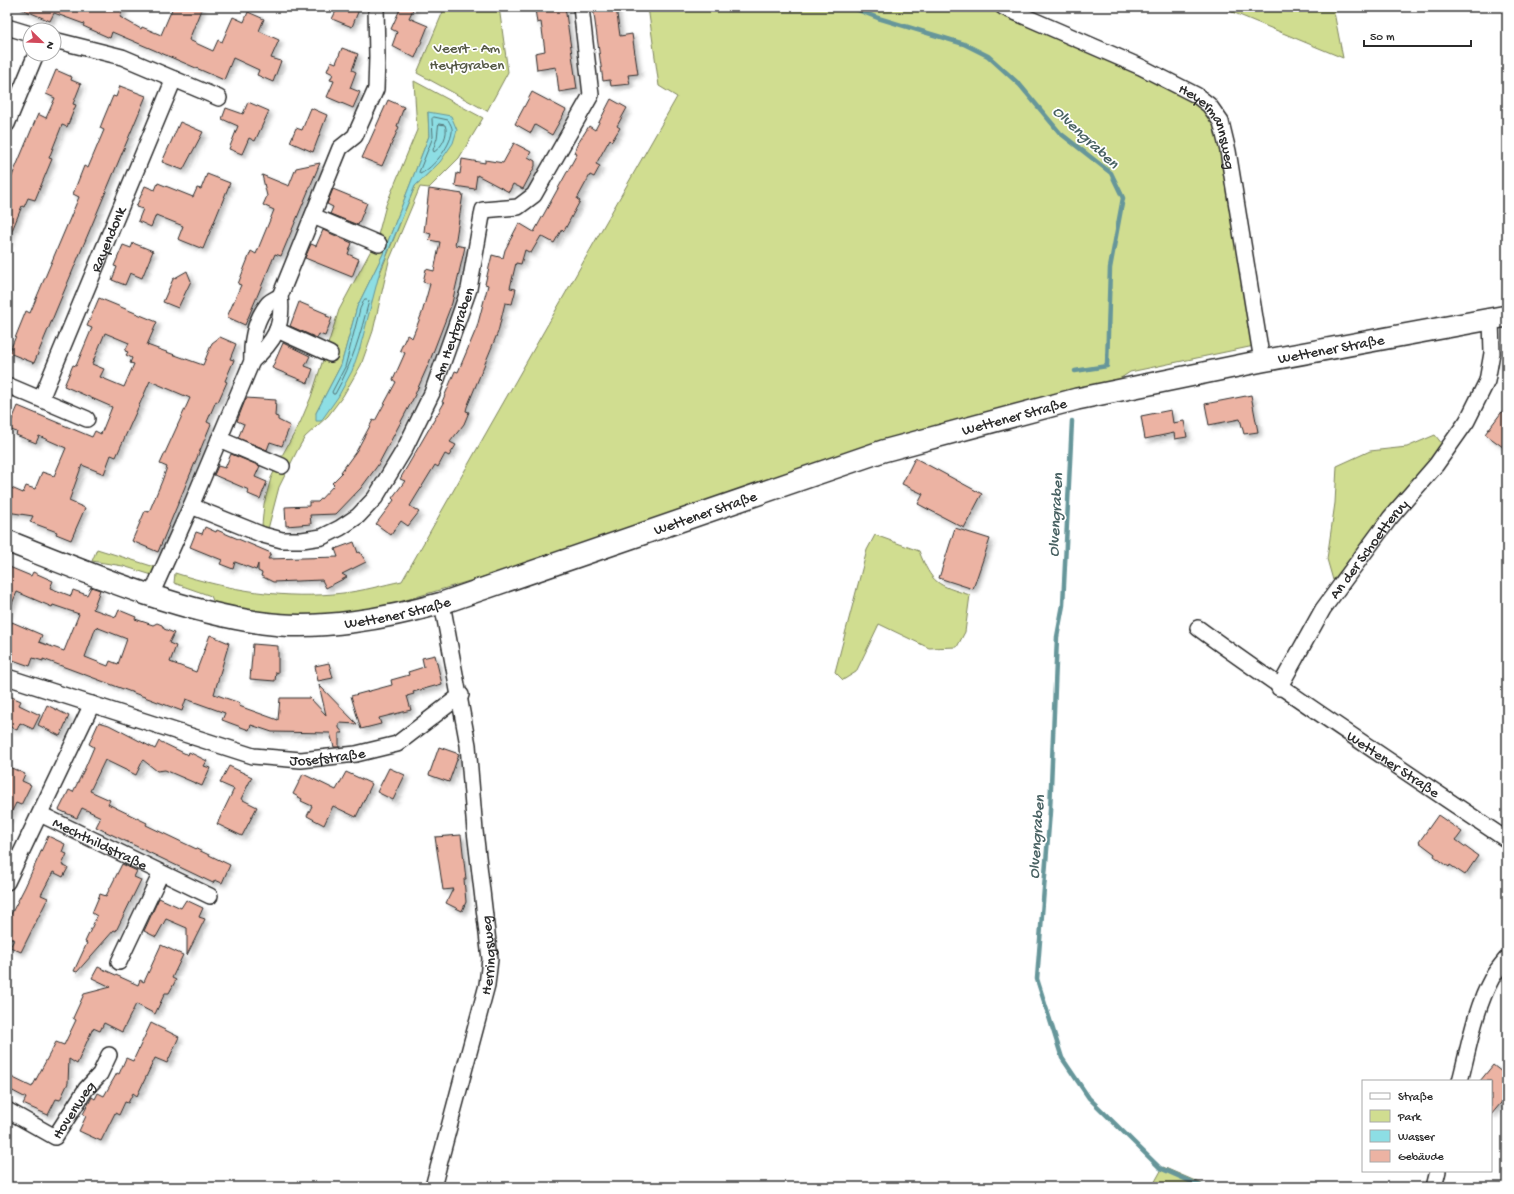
<svg xmlns="http://www.w3.org/2000/svg" width="1514" height="1194" font-family="'Gochi Hand',sans-serif">
<style>
.green{fill:#d0dd90;stroke:#7e845e;fill-rule:evenodd}
.water{fill:#8ddee4;stroke:#66969a}
.lines{fill:none;stroke-linecap:round;stroke-linejoin:round}
.shore{stroke:#527375;stroke-width:1}
.stream{stroke:#66969a;stroke-width:4.5}
.building{fill:#ecb3a3;stroke:#2b2b2b;fill-rule:evenodd;filter:url(#shadow)}
.street-casing{stroke:#2b2b2b;stroke-width:18}
.secondary-casing{stroke:#2b2b2b;stroke-width:24}
.street{stroke:#fff;stroke-width:15}
.secondary{stroke:#fff;stroke-width:21}
.labels{text-anchor:middle;stroke-width:3.5;stroke-linejoin:round;paint-order:stroke}
.park-label{font-size:15px;fill:#545844;stroke:#fff}
.street-label{font-size:15px;fill:#2b2b2b;stroke:#fff}
.water-label{font-size:16px;font-style:italic;fill:#486162;stroke:#fff}
</style>
<defs>
<filter id="shadow"><feDropShadow dx="3.5" dy="3.5" stdDeviation="2" flood-color="#0004"/></filter>
</defs>
<rect width="100%" height="100%" fill="#fff"/>
<filter id="ink" filterUnits="userSpaceOnUse"><feTurbulence type="fractalNoise" baseFrequency=".025" numOctaves="2"/><feDisplacementMap in="SourceGraphic" scale="8" xChannelSelector="R" yChannelSelector="G"/><feConvolveMatrix kernelMatrix="1 2 1 2 8 2 1 2 1" color-interpolation-filters="sRGB"/></filter>
<g filter="url(#ink)">
<path class="green" d="M 445,7 L 499,7 L 508,72 L 487,111 L 417,73 Z
M 648,7 L 987,7 L 1193,99 C 1211,116 1216,128 1224,151 L 1254,346 L 1130,372 L 1079,406 L 908,450 L 406,600 L 388,611 L 315,618 L 265,616 L 215,605 L 211,596 L 174,583 L 175,573 C 229,590 285,600 343,593 C 363,591 383,585 402,581 L 677,97 L 659,86 Z
M 1220,7 L 1333,7 L 1343,58 Z
M 414,81 L 483,118 L 459,158 L 429,188 L 420,187 L 389,261 L 373,331 L 361,365 L 343,396 L 328,416 L 305,437 L 298,449 L 279,487 L 268,529 L 262,525 L 264,504 L 271,478 L 279,461 L 300,423 L 311,397 L 339,310 L 377,239 L 386,205 L 417,130 ZM 428,112 L 440,162 L 415,186 L 321,420 L 316,413 L 341,365 L 357,307 L 383,254 L 429,136 Z
M 1435,435 L 1443,445 L 1333,580 L 1327,559 L 1335,503 L 1337,466 L 1370,451 L 1407,447 Z
M 875,535 L 919,551 C 932,584 937,585 970,595 L 965,632 L 957,647 L 929,648 L 879,624 L 856,672 L 843,680 L 835,672 L 867,550 Z
M 97,549 L 158,568 L 152,575 L 123,566 L 92,561 Z
M 1163,1167 L 1200,1183 L 1206,1187 L 1152,1187 Z"/>
<path class="water" d="M 428,112 L 451,116 L 457,130 L 453,143 L 440,162 L 415,186 L 380,271 L 360,348 L 352,371 L 338,397 L 321,421 L 316,421 L 316,413 L 341,365 L 357,307 L 383,254 L 429,136 Z"/>
<g class="lines">
<path class="shore" d="M 434,117 L 448,120 C 450,123 453,128 452,132 C 450,147 433,168 420,174 L 419,172 L 433,137 L 432,119 Z
M 439,124 L 445,125 C 449,134 442,147 434,152 L 433,150 L 437,138 Z
M 365,299 L 367,299 L 369,301 C 360,335 353,362 335,394 L 333,394 L 332,392 L 345,367 L 360,309 Z"/>
<path class="stream" d="M 851,7 L 878,18 L 964,44 L 988,56 L 1020,85 L 1060,133 L 1111,173 L 1123,198 L 1110,268 L 1107,366 L 1075,371
M 1072,421 L 1063,605 L 1057,637 L 1050,811 L 1037,979 L 1062,1058 L 1089,1098 L 1160,1168 L 1203,1187"/>
</g>
<path class="building" d="M 17,7 L 75,7 L 83,10 L 84,7 L 124,7 L 120,17 L 141,29 L 142,27 L 161,35 L 173,7 L 202,7 L 189,40 L 213,51 L 218,40 L 222,42 L 233,17 L 244,22 L 248,12 L 264,19 L 259,31 L 279,40 L 271,58 L 281,61 L 273,82 L 257,75 L 259,70 L 233,58 L 224,80 L 112,32 L 110,38 L 83,26 L 84,24 L 54,13 L 50,21 Z
M 338,7 L 360,7 L 352,27 L 332,19 Z
M 401,7 L 414,7 L 409,18 L 428,26 L 415,58 L 392,46 L 397,32 L 391,29 Z
M 539,7 L 565,7 L 577,89 L 559,92 L 556,67 L 537,70 L 535,53 L 545,51 L 541,22 L 537,23 L 535,9 L 539,9 Z
M 593,7 L 616,7 L 620,36 L 632,34 L 638,74 L 628,75 L 630,84 L 611,86 L 610,80 L 603,81 Z
M 342,48 L 358,54 L 352,70 L 356,72 L 350,88 L 360,92 L 353,108 L 327,97 L 334,81 L 330,80 L 333,74 L 327,71 L 331,61 L 336,63 Z
M 56,70 L 72,77 L 71,80 L 81,84 L 73,104 L 76,105 L 67,127 L 62,125 L 49,158 L 52,159 L 35,200 L 28,198 L 24,207 L 22,206 L 7,243 L 7,188 L 38,114 L 46,118 L 55,98 L 46,94 Z
M 120,86 L 146,96 L 34,363 L 9,353 L 26,311 L 30,313 L 79,197 L 73,194 L 84,166 L 88,168 L 104,130 L 100,128 L 103,120 L 113,96 L 116,97 Z
M 532,92 L 566,110 L 552,135 L 535,125 L 531,133 L 515,124 Z
M 611,99 L 627,108 L 617,126 L 620,128 L 612,141 L 610,139 L 596,164 L 600,166 L 594,177 L 590,175 L 577,199 L 580,201 L 564,231 L 562,229 L 554,243 L 541,236 L 531,253 L 525,250 L 521,264 L 516,263 L 510,288 L 516,289 L 512,304 L 505,303 L 498,332 L 467,407 L 466,411 L 469,412 L 464,424 L 450,442 L 456,445 L 449,456 L 445,454 L 438,467 L 435,465 L 410,506 L 419,512 L 408,526 L 401,521 L 391,535 L 376,524 L 394,500 L 392,498 L 405,481 L 400,479 L 444,403 L 442,402 L 455,371 L 458,372 L 477,327 L 488,285 L 485,284 L 492,255 L 503,258 L 505,250 L 519,223 L 534,232 L 577,154 L 574,153 L 577,145 L 589,126 L 595,130 Z
M 388,100 L 404,107 L 397,126 L 399,127 L 382,166 L 362,158 Z
M 248,102 L 269,111 L 255,141 L 249,138 L 242,154 L 229,149 L 238,126 L 222,119 L 226,108 L 243,114 Z
M 311,108 L 327,115 L 313,152 L 290,142 L 296,128 L 302,130 Z
M 180,122 L 203,132 L 183,170 L 162,162 Z
M 514,143 L 531,152 L 528,157 L 535,161 L 535,166 L 523,189 L 513,184 L 509,192 L 477,175 L 475,189 L 455,186 L 457,173 L 460,174 L 462,159 L 485,163 L 485,160 L 503,163 Z
M 320,163 L 281,256 L 275,254 L 245,325 L 227,317 L 241,285 L 238,284 L 251,251 L 256,254 L 274,210 L 263,205 L 267,196 L 262,175 L 289,186 L 296,168 Z
M 207,174 L 230,183 L 203,249 L 178,239 L 183,226 L 156,215 L 151,227 L 138,221 L 143,209 L 136,207 L 145,186 L 155,190 L 158,183 L 193,197 L 197,188 L 201,189 Z
M 333,189 L 367,203 L 358,225 L 330,214 L 333,207 L 327,204 Z
M 429,189 L 463,194 L 455,245 L 465,247 L 452,303 L 429,363 L 413,399 L 378,465 L 361,488 L 336,514 L 310,515 L 311,524 L 286,526 L 285,507 L 309,506 L 309,502 L 318,502 L 334,485 L 332,483 L 342,473 L 341,472 L 357,450 L 373,420 L 375,421 L 396,382 L 393,380 L 405,353 L 400,350 L 407,335 L 412,338 L 422,313 L 430,284 L 423,282 L 426,269 L 434,271 L 440,242 L 429,240 L 431,234 L 424,232 Z
M 323,230 L 352,243 L 348,254 L 359,259 L 352,277 L 305,258 L 311,244 L 316,246 Z
M 133,243 L 153,251 L 142,278 L 130,273 L 125,285 L 112,280 L 117,267 L 114,266 L 123,245 L 131,248 Z
M 187,271 L 191,281 L 178,308 L 163,302 L 173,279 Z
M 99,298 L 157,322 L 147,345 L 200,364 L 203,365 L 212,343 L 220,337 L 236,344 L 230,359 L 234,360 L 225,381 L 227,382 L 218,402 L 216,401 L 207,422 L 211,424 L 158,552 L 132,541 L 145,511 L 149,512 L 162,481 L 167,467 L 160,464 L 190,398 L 150,381 L 116,457 L 111,455 L 104,474 L 82,465 L 69,501 L 85,508 L 71,540 L 56,534 L 57,532 L 30,522 L 33,516 L 7,512 L 7,486 L 23,493 L 26,486 L 35,489 L 42,472 L 54,476 L 66,448 L 39,436 L 36,443 L 16,435 L 17,432 L 8,429 L 18,406 L 92,437 L 95,431 L 101,434 L 112,407 L 64,386 L 73,365 L 76,366 L 92,328 L 87,326 ZM 105,333 L 129,343 L 125,351 L 128,352 L 126,355 L 132,358 L 130,363 L 134,364 L 124,387 L 100,377 L 104,369 L 92,364 Z
M 299,302 L 327,314 L 326,316 L 332,318 L 325,336 L 319,334 L 317,338 L 290,326 Z
M 283,343 L 310,356 L 305,366 L 313,369 L 308,383 L 272,368 Z
M 1251,395 L 1258,432 L 1244,434 L 1240,419 L 1209,425 L 1205,404 Z
M 246,398 L 276,400 L 275,416 L 278,417 L 278,420 L 290,426 L 282,446 L 270,442 L 267,450 L 238,438 L 244,424 L 237,421 Z
M 1507,405 L 1507,450 L 1485,434 Z
M 1171,410 L 1173,423 L 1184,421 L 1187,437 L 1175,439 L 1174,433 L 1145,439 L 1141,416 Z
M 231,454 L 260,466 L 255,477 L 267,482 L 260,499 L 248,494 L 249,490 L 214,475 L 218,466 L 225,468 Z
M 915,458 L 982,494 L 964,528 L 918,504 L 923,494 L 902,484 Z
M 205,527 L 216,532 L 217,530 L 271,553 L 268,559 L 338,557 L 335,549 L 354,542 L 358,553 L 360,552 L 366,562 L 342,574 L 347,577 L 326,588 L 322,580 L 273,582 L 261,576 L 262,573 L 258,571 L 258,564 L 256,570 L 235,562 L 233,569 L 220,564 L 222,560 L 190,547 L 196,532 L 202,534 Z
M 955,528 L 990,539 L 973,589 L 939,578 Z
M 7,566 L 31,576 L 33,572 L 53,581 L 50,588 L 71,596 L 73,590 L 87,595 L 91,587 L 100,590 L 93,609 L 116,617 L 119,610 L 136,617 L 135,619 L 153,625 L 157,623 L 162,625 L 164,629 L 174,633 L 169,643 L 176,646 L 170,662 L 196,672 L 210,635 L 229,643 L 214,694 L 240,703 L 239,706 L 278,720 L 280,698 L 310,698 L 326,715 L 319,685 L 357,724 L 339,723 L 339,728 L 343,733 L 339,733 L 339,747 L 334,747 L 330,733 L 272,732 L 251,725 L 249,730 L 222,720 L 225,713 L 186,699 L 182,711 L 43,659 L 43,661 L 33,658 L 30,666 L 7,658 L 7,633 L 12,622 L 42,635 L 39,642 L 64,651 L 79,614 L 53,605 L 52,607 L 17,592 L 7,615 ZM 96,627 L 127,639 L 118,664 L 110,661 L 108,666 L 85,657 Z
M 253,644 L 278,646 L 278,673 L 276,672 L 275,681 L 250,679 Z
M 435,655 L 442,684 L 413,692 L 414,694 L 407,696 L 411,710 L 379,718 L 381,724 L 361,729 L 351,696 L 392,685 L 391,680 L 409,675 L 408,672 L 424,667 L 422,658 Z
M 329,663 L 333,678 L 318,681 L 315,666 Z
M 7,695 L 21,701 L 19,705 L 40,715 L 33,729 L 20,723 L 17,730 L 9,726 L 7,730 Z
M 47,705 L 69,716 L 60,736 L 38,725 Z
M 99,722 L 109,725 L 155,749 L 159,741 L 188,755 L 189,752 L 207,761 L 204,766 L 210,768 L 202,786 L 165,770 L 157,771 L 143,760 L 136,775 L 105,760 L 90,791 L 110,800 L 108,804 L 147,823 L 146,825 L 230,865 L 222,883 L 215,880 L 213,883 L 96,827 L 101,817 L 82,808 L 77,818 L 59,810 L 69,790 L 73,792 L 85,768 L 94,747 L 89,744 Z
M 439,747 L 459,754 L 449,782 L 429,775 Z
M 7,766 L 25,774 L 22,781 L 31,785 L 21,805 L 16,803 L 7,821 Z
M 229,766 L 252,777 L 241,799 L 257,807 L 242,836 L 217,824 L 234,789 L 220,783 Z
M 389,768 L 405,775 L 393,800 L 377,792 Z
M 346,772 L 372,784 L 356,817 L 333,806 L 324,825 L 307,816 L 312,806 L 301,801 L 302,799 L 293,794 L 303,774 L 336,790 Z
M 1438,815 L 1462,832 L 1456,840 L 1478,856 L 1465,875 L 1450,865 L 1449,867 L 1434,856 L 1435,854 L 1419,842 Z
M 461,835 L 466,879 L 464,879 L 466,902 L 462,911 L 446,903 L 453,889 L 443,890 L 435,837 Z
M 48,836 L 65,844 L 62,852 L 67,854 L 62,865 L 68,868 L 63,877 L 53,872 L 41,895 L 48,898 L 21,952 L 10,947 L 14,940 L 7,937 L 7,922 L 25,887 Z
M 122,864 L 137,871 L 134,877 L 141,880 L 116,931 L 114,930 L 77,972 L 74,971 L 87,943 L 85,942 L 97,916 L 92,913 L 100,894 L 106,896 Z
M 159,898 L 181,908 L 186,900 L 203,908 L 199,917 L 205,919 L 187,955 L 187,928 L 166,919 L 156,937 L 144,931 Z
M 161,945 L 183,955 L 172,978 L 176,980 L 169,993 L 165,993 L 155,1014 L 136,1004 L 122,1032 L 104,1023 L 100,1031 L 93,1028 L 77,1064 L 69,1059 L 68,1083 L 60,1100 L 56,1099 L 48,1115 L 23,1104 L 26,1098 L 7,1088 L 7,1075 L 32,1087 L 56,1042 L 64,1045 L 76,1020 L 73,1018 L 84,994 L 111,987 L 92,978 L 98,967 L 138,985 L 140,980 L 144,982 Z
M 151,1023 L 179,1037 L 167,1063 L 155,1058 L 137,1096 L 133,1093 L 128,1103 L 125,1102 L 119,1115 L 115,1113 L 101,1141 L 79,1131 L 86,1116 L 83,1114 L 92,1097 L 95,1099 L 98,1093 L 104,1096 L 117,1073 L 119,1074 L 126,1058 L 133,1061 Z
M 1493,1065 L 1507,1076 L 1507,1088 L 1501,1095 L 1505,1098 L 1491,1115 L 1491,1081 L 1480,1081 Z"/>
<g class="lines">
<g class="street-casing">
<g id="street">
<path id="s1" d="M 1003,7 L 1141,67 L 1196,95 L 1209,105 L 1221,122 L 1228,151 L 1262,361"/>
<path d="M 7,27 L 30,34"/>
<path d="M 54,40 L 122,57 L 219,98"/>
<path d="M 7,124 L 36,54"/>
<path d="M 313,216 L 379,244"/>
<path d="M 277,330 L 330,354"/>
<path d="M 252,361 C 274,342 284,326 280,296 L 340,148 L 355,136 L 376,89 L 377,57 L 376,7"/>
<path d="M 7,385 L 87,419"/>
<path id="s2" d="M 41,399 L 174,79"/>
<path d="M 219,439 L 282,466"/>
<path d="M 191,506 L 252,361 C 251,342 255,321 267,305 C 269,301 276,299 280,296"/>
<path id="s3" d="M 151,595 L 191,506 L 263,535 L 282,540 L 302,540 L 322,537 L 340,528 L 358,516 L 375,498 L 404,450 L 432,393 L 469,289 L 483,210 L 518,207 L 534,195 L 591,95 L 581,7"/>
<path id="s4" d="M 1198,628 C 1299,702 1404,770 1507,840"/>
<path id="s5" d="M 7,677 L 253,756 L 301,760 L 356,754 L 397,744 L 461,695"/>
<path id="s6" d="M 1279,688 L 1323,609 L 1390,518 L 1436,465 L 1467,421 L 1487,381 L 1492,353 L 1491,319"/>
<path id="s7" d="M 40,814 L 210,896"/>
<path d="M 7,882 L 92,704"/>
<path d="M 119,962 L 161,873"/>
<path d="M 1460,1081 C 1469,1047 1475,1009 1492,978 C 1496,971 1502,964 1507,958"/>
<path id="s8" d="M 7,1110 L 55,1137 L 86,1089 L 100,1074 L 109,1055"/>
<path id="s9" d="M 433,1187 L 487,985 L 490,959 L 475,831 L 468,745 L 442,603"/>
<path d="M 1434,1187 L 1438,1171"/>
</g>
</g>
<g class="secondary-casing">
<g id="secondary">
<path id="s10" d="M 7,541 C 88,573 177,611 263,623 C 319,631 389,618 442,603 L 883,451 L 1077,399 L 1262,361 L 1507,316"/>
</g>
</g>
<use href="#street" class="street"/>
<use href="#secondary" class="secondary"/>
</g>
</g>
<g class="labels">
<g class="park-label">
<text x="467" y="52">Veert - Am<tspan x="467" dy="17">Heytgraben</tspan></text>
</g>
<g class="street-label">
<text dy="5" stroke="none"><textPath href="#s1" startOffset="246">Heyermannsweg</textPath></text>
<text dy="5" stroke="none"><textPath href="#s2" startOffset="173">Rayendonk</textPath></text>
<text dy="5" stroke="none"><textPath href="#s3" startOffset="484">Am Heytgraben</textPath></text>
<text dy="5" stroke="none"><textPath href="#s10" startOffset="1377">Wettener Straße</textPath></text>
<text dy="5" stroke="none"><textPath href="#s10" startOffset="1053">Wettener Straße</textPath></text>
<text dy="5" stroke="none"><textPath href="#s10" startOffset="729">Wettener Straße</textPath></text>
<text dy="5" stroke="none"><textPath href="#s6" startOffset="166">An der Schoetteruy</textPath></text>
<text dy="5" stroke="none"><textPath href="#s10" startOffset="405">Wettener Straße</textPath></text>
<text dy="5" stroke="none"><textPath href="#s5" startOffset="333">Josefstraße</textPath></text>
<text dy="5" stroke="none"><textPath href="#s4" startOffset="238">Wettener Straße</textPath></text>
<text dy="5" stroke="none"><textPath href="#s7" startOffset="67">Mechthildstraße</textPath></text>
<text dy="5" stroke="none"><textPath href="#s9" startOffset="239">Herringsweg</textPath></text>
<text dy="5" stroke="none"><textPath href="#s8" startOffset="88">Hovenweg</textPath></text>
</g>
<g class="water-label">
<text transform="translate(1087 136) rotate(43)" y="6">Olvengraben</text>
<text transform="translate(1054 515) rotate(-87)" y="6">Olvengraben</text>
<text transform="translate(1035 837) rotate(-86)" y="6">Olvengraben</text>
</g>
</g>
<rect width="1514" height="1194" fill="none" stroke="#fff" stroke-width="24"/>
<rect x="12" y="12" width="1490" height="1170" fill="none" stroke="#2b2b2b" stroke-width="1.5" filter="url(#ink)"/>
<rect x="1362" y="1080" width="130" height="92" fill="#ffffff" stroke="#aaaaaa"/>
<rect x="1370" y="1093" width="20" height="6" fill="#ffffff" stroke="#aaaaaa"/>
<text x="1398" y="1100" font-size="12" fill="#2b2b2b">Straße</text>
<rect x="1370" y="1110" width="20" height="12" fill="#d0dd90" stroke="#aaaaaa"/>
<text x="1398" y="1120" font-size="12" fill="#2b2b2b">Park</text>
<rect x="1370" y="1130" width="20" height="12" fill="#8ddee4" stroke="#aaaaaa"/>
<text x="1398" y="1140" font-size="12" fill="#2b2b2b">Wasser</text>
<rect x="1370" y="1150" width="20" height="12" fill="#ecb3a3" stroke="#aaaaaa"/>
<text x="1398" y="1160" font-size="12" fill="#2b2b2b">Gebäude</text>
<g transform="translate(42 42) rotate(113)"><circle r="19" fill="#ffffff" stroke="#aaaaaa"/>
<path d="M0-3L7 15L0 10L-7 15Z" fill="#d1495b"/>
<text y="-6" font-size="11" font-weight="bold" text-anchor="middle" fill="#2b2b2b">N</text>
</g>
<path d="M1364 40v6h107v-6" fill="none" stroke="#2b2b2b" stroke-width="2"/>
<text x="1370" y="40" font-size="12" fill="#2b2b2b" stroke="#ffffff" stroke-width="3" paint-order="stroke">50 m</text>
</svg>
